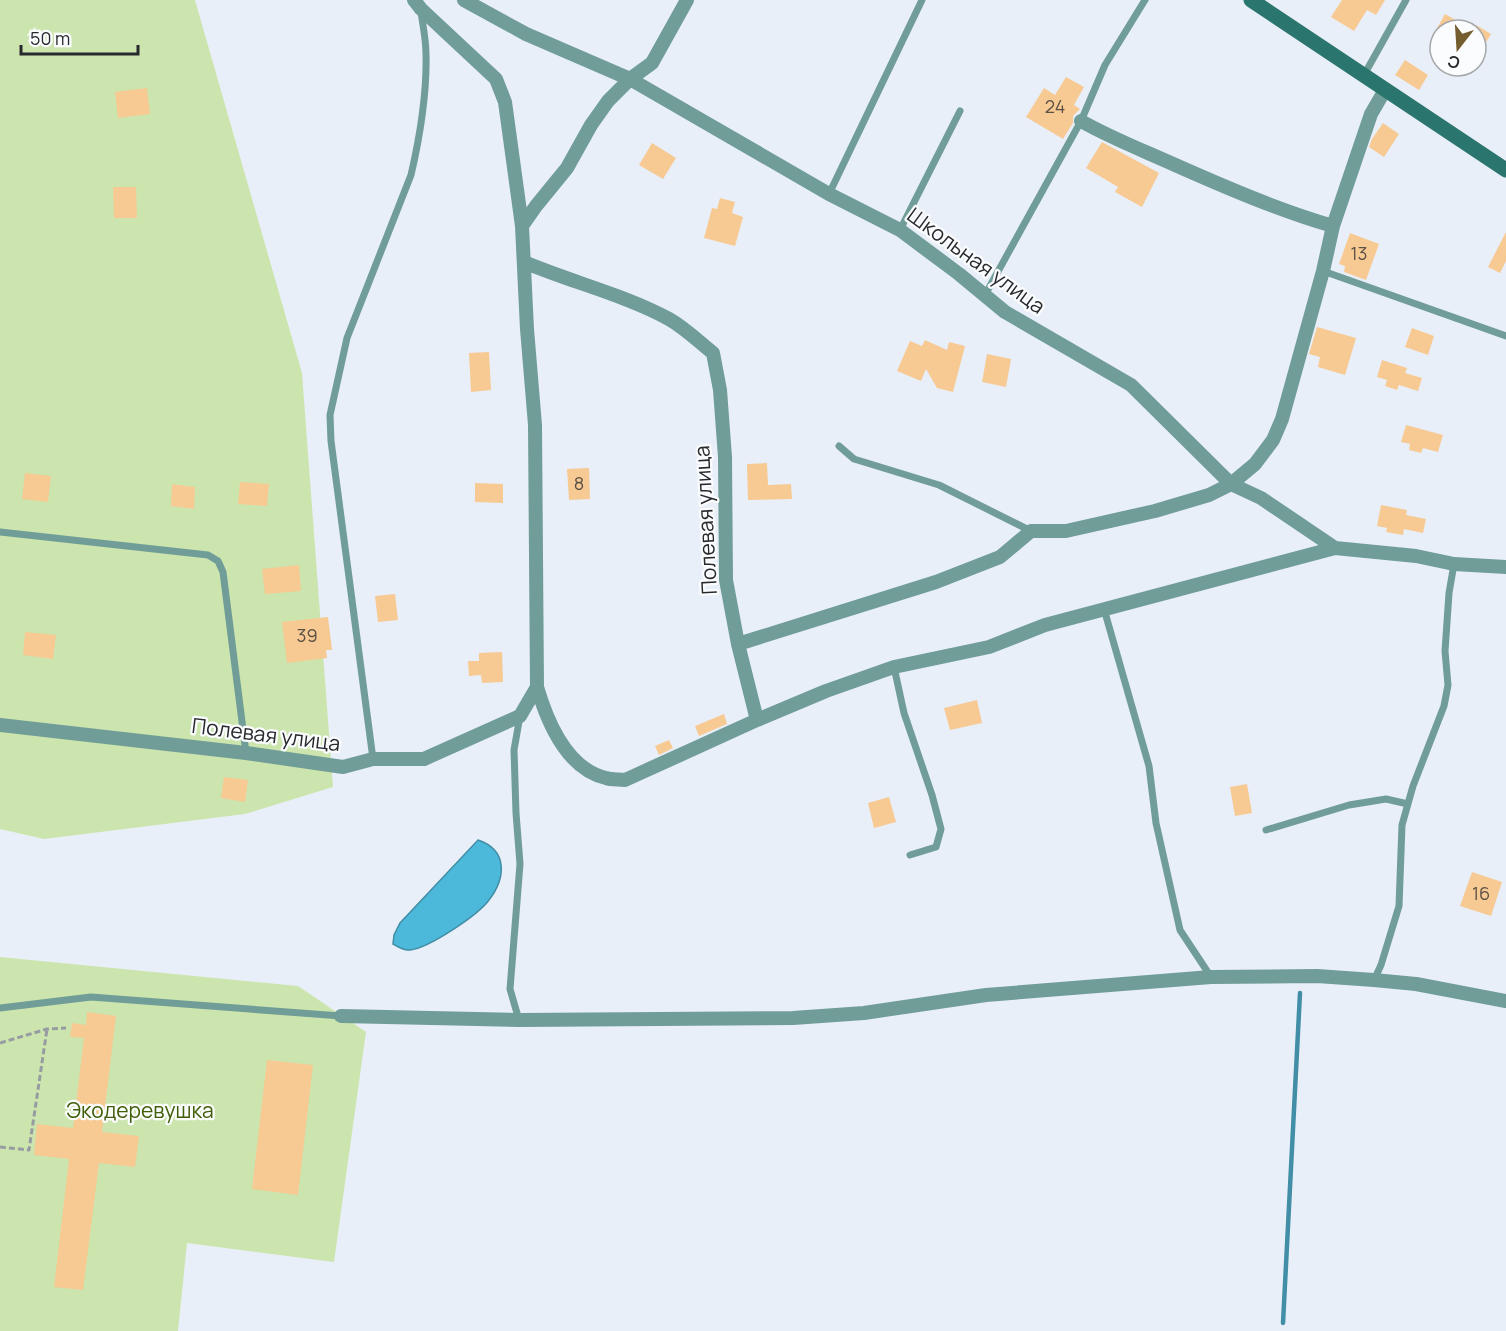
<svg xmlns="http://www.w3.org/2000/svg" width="1506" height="1331" font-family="Manrope,sans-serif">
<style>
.green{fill:#cce5ae}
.water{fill:#4cb9da;stroke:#418ea6;stroke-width:1.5}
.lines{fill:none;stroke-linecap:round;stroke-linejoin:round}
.stream{stroke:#418ea6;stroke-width:4.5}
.building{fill:#f7c993}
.path{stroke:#979ca2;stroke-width:3;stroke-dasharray:6 3;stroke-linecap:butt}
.lane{stroke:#709d98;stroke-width:7}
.street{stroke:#709d98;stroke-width:14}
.secondary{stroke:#2a756e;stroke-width:15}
.labels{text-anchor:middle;stroke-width:4.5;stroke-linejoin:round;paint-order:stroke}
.number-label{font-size:18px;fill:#5b5146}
.street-label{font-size:21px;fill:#27292d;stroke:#fafcfe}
.park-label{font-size:21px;fill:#405d07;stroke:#fafcfe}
</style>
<rect width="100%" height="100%" fill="#e9eff8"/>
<path class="green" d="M 0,0 L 195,0 L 302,373 L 333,787 L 245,814 L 44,839 L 0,829 Z
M 0,957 L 298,986 L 366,1032 L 334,1262 L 187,1243 L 178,1331 L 0,1331 Z"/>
<path class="water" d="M 478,840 C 508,850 506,878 489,900 C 478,915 429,948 410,950 C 404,951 398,947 393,944 L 394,935 L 400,923 Z"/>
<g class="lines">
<path class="stream" d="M 1283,1323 L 1300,993"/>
</g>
<path class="building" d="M 1342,0 L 1385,0 L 1376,15 L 1367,10 L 1354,31 L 1331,17 Z
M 1445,14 L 1473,30 L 1436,30 Z
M 1476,25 L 1491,34 L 1476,59 Z
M 1405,60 L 1428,75 L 1419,90 L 1395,75 Z
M 1066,77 L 1084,87 L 1074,105 L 1080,109 L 1073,116 L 1073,123 L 1063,139 L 1026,117 L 1044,88 L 1055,95 Z
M 147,88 L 150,114 L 118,118 L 115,92 Z
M 1383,123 L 1399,134 L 1384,157 L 1369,147 L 1372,139 Z
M 1102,142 L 1159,173 L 1142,207 L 1115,192 L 1118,187 L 1086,168 Z
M 652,143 L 676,158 L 663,179 L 639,165 Z
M 113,187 L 136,187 L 137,218 L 114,218 Z
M 720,198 L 735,202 L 732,213 L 743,217 L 735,246 L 704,238 L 712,208 L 717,209 Z
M 1506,232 L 1506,261 L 1500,273 L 1488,267 Z
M 1350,233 L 1379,244 L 1366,280 L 1344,272 L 1345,266 L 1339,264 Z
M 1317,327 L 1356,338 L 1345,375 L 1318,367 L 1320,357 L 1309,354 Z
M 1412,328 L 1434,336 L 1428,355 L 1405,347 Z
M 925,340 L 947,350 L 949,342 L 965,346 L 953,392 L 937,388 L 926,369 L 921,381 L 897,371 L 910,341 L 922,346 Z
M 489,352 L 491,390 L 471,392 L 469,353 Z
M 987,354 L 1011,359 L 1006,387 L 982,382 Z
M 1382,360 L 1407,368 L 1405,373 L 1422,378 L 1418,391 L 1399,385 L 1397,390 L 1385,386 L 1387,380 L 1377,377 Z
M 1406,425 L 1443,435 L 1438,452 L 1423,448 L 1421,453 L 1409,450 L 1410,444 L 1401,442 Z
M 767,463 L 768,485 L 791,484 L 792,499 L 748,500 L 747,464 Z
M 589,468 L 590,499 L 569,500 L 567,469 Z
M 25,473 L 51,476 L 48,502 L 22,499 Z
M 240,482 L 269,484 L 267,506 L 238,504 Z
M 475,483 L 503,484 L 503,503 L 475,502 Z
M 172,484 L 195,487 L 194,509 L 171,506 Z
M 1381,505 L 1407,510 L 1406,515 L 1426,519 L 1423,533 L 1404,529 L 1403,535 L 1386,532 L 1387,528 L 1377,526 Z
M 299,565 L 301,591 L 265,594 L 262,569 Z
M 395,594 L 398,620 L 378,622 L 375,596 Z
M 328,617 L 332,650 L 326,650 L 327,658 L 287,663 L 282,622 Z
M 25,632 L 56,635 L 53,659 L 23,655 Z
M 502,652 L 503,682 L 482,683 L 481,675 L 469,676 L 468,661 L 479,661 L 479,653 Z
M 977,700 L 982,723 L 950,730 L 944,708 Z
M 724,714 L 727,724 L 699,736 L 695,726 Z
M 669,740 L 673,748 L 659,755 L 655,746 Z
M 224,777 L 248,780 L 245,802 L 221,798 Z
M 1247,784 L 1252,813 L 1235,816 L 1230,787 Z
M 889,797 L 896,822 L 874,828 L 868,803 Z
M 1472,872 L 1502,882 L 1491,916 L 1460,906 Z
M 87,1012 L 116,1016 L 102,1132 L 139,1136 L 135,1167 L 99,1163 L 83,1290 L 54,1287 L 69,1159 L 34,1155 L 37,1124 L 73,1128 L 84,1038 L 70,1037 L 72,1023 L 86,1025 Z
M 267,1060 L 313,1065 L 298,1195 L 252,1189 Z"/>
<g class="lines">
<path class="path" d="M 0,1043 L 47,1029 L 66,1028
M 0,1147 L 29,1150 L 47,1029"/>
<path class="lane" d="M 1364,75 L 1406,0
M 829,194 L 922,0
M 900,230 L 960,111
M 1323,271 L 1506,336
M 985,295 L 1081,121 L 1105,65 L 1145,0
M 839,446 L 854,459 L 939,485 L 1031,531
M 0,532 L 208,555 L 218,561 L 223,572 L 246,753
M 1104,609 L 1149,766 L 1156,823 L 1180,930 L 1211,977
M 894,667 L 904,713 L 932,795 L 941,829 L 936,847 L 910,855
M 373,759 L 331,441 L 330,415 L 347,338 L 411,175 C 420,136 427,94 426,54 C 426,40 423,26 421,12
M 1266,830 L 1349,805 L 1386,799 L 1408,804
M 1374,980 L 1381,965 L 1399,906 L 1402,825 L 1413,786 L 1444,706 L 1448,685 L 1445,651 L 1449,593 L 1454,564
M 0,1008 L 91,997 L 341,1016
M 519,1020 L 510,989 L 520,864 L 516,813 L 514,750 L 520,716"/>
<path class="street" d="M 414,0 L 421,9 L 496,79 L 505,102 L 522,226
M 464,0 L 526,34 L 630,79 L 829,194 L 900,230 L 959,274 L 1005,312 L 1131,385 L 1231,484 L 1261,498 L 1335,548
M 687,0 L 652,63 L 630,79 L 608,101 L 591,125 L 567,168 L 536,206 L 522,226 L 527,329 L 535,425 L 537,687 C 547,721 567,769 606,778 C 612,780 619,779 625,780 L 757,720 L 826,691 L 894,667 L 989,647 L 1045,625 L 1335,548 L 1416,556 L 1454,564 L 1506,567
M 1081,121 C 1111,138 1142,150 1173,164 C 1225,187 1278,210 1333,226
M 524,262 C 571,282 625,295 669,319 C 685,328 699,342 713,353 L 720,390 L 725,457 L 726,580 L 738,644 L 757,720
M 738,644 L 936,582 L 1000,557 L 1031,531 L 1066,531 L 1155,511 L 1209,495 L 1231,484 L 1255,464 L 1273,440 L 1282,419 L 1323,271 L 1333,226 L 1371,114 L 1385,90
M 0,725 L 246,753 L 343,767 L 373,759 L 424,759 L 520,716 L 537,687
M 341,1016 L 519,1020 L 793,1018 L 864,1013 L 986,995 L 1211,977 L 1317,976 L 1374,980 L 1416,984 L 1506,1001"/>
<path class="secondary" d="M 1251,0 L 1506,170"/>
</g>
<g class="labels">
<g class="number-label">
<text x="1055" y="113">24</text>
<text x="1359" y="260">13</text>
<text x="579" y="490">8</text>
<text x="307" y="642">39</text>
<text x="1481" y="900">16</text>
</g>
<g class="street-label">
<text transform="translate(976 261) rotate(36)" y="7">Школьная улица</text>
<text transform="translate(706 520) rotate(-93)" y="7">Полевая улица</text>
<text transform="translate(266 735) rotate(7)" y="7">Полевая улица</text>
</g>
<g class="park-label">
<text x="140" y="1118">Экодеревушка</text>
</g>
</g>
<g transform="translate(1458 48) rotate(197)"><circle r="28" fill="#fafcfe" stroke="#a6a8aa" stroke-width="1.5"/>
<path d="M0-4.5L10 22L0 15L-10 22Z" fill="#745d2e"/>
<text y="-9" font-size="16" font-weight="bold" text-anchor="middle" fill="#27292d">С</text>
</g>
<path d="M21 45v9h117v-9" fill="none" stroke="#27292d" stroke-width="3"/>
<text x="30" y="45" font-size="18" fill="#27292d" stroke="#fafcfe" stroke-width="4.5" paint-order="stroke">50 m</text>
</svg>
